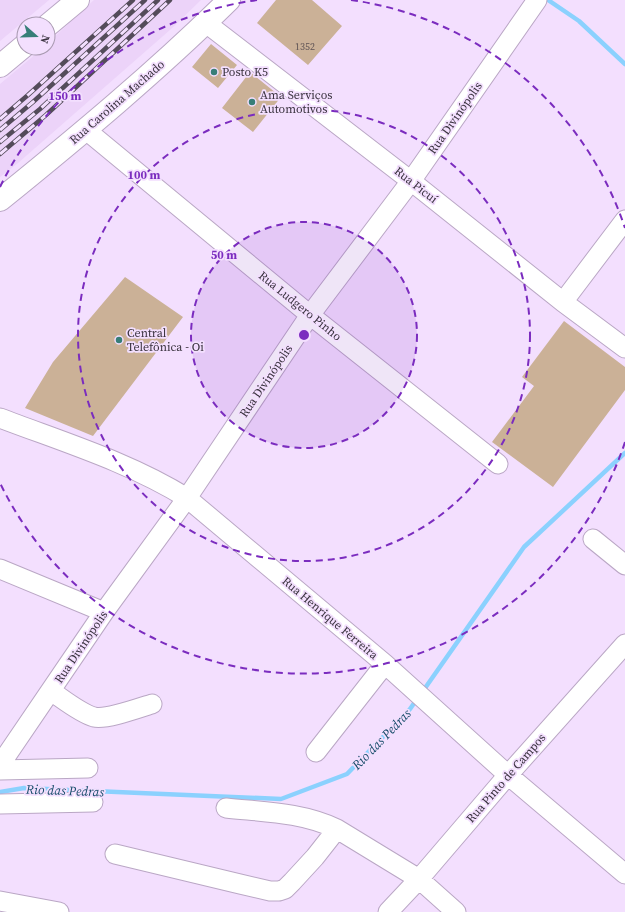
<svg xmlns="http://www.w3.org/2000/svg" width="625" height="912" font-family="'Source Serif 4',serif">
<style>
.built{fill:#ecd3f9}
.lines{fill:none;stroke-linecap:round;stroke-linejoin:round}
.stream{stroke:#8bd1fe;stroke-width:4.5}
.building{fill:#cbb197}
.minor-casing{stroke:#baa7c5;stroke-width:21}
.major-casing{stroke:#baa7c5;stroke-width:24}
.minor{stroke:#fff;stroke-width:19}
.major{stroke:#fff;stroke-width:22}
.rail-casing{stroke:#544c5a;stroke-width:4.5}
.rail{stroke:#f3dffe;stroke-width:3;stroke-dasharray:9;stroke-linecap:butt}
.ring{fill:none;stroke:#7b2cbf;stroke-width:2;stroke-dasharray:7 5}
.poi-dot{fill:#377e78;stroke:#f3dffe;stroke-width:1.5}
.labels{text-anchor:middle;stroke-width:3.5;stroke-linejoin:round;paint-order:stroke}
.number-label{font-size:10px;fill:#5e5254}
.poi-label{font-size:12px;fill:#39323e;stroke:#f3dffe;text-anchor:start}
.street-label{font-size:12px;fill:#39323e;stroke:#f3dffe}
.water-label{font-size:13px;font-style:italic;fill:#174c6a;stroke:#f3dffe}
.centre{fill:#7b2cbf;stroke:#f3dffe;stroke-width:2}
.ring-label{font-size:12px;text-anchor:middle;font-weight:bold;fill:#7b2cbf;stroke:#f3dffe;stroke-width:3.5;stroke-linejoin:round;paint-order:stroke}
</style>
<rect width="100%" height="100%" fill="#f3dffe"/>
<path class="built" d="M 0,0 L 49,0 L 0,41 Z
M 94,0 L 201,0 L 171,29 L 18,163 L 0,177 L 0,84 L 43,48 L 48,48 L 48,43 Z"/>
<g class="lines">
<path class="stream" d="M 548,0 L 579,21 L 625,64
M 423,691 L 524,547 L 625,453
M 0,792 L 24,788 L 281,799 L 347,774 L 410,709 L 417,699"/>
</g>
<path class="building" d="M 276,0 L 312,0 L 342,26 L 308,65 L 257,23 Z
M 211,44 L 237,65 L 218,88 L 192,67 Z
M 250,72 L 281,97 L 253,132 L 222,108 Z
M 125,277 L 183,317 L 93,436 L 25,408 L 53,362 Z
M 564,321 L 625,367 L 625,390 L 553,487 L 492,442 L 534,386 L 522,377 Z"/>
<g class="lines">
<g class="minor-casing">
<path id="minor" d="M 206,23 L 411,181 L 563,302 L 625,348
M 86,130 L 310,315 L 498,464
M 563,302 L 625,220
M 0,418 C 63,442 129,462 187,498 L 385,664 L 508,775 L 625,874
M 593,539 L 625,565
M 0,569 L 104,612
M 51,691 C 63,699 80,713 94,717 C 106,720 139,708 152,704
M 316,752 L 385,664
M 0,765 L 104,612 L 187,498 L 310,315 L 411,181 L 537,0
M 0,770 L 88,768
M 0,804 L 93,802
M 226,808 C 263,812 302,812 337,829 L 419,879 L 456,912
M 115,854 L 240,884 L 270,891 L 279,891 L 285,889 L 292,882 L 315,857 L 337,829
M 0,901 L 59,912
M 388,912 L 419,879 L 508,775 L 625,644"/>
</g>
<g class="major-casing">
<path id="major" d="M 48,25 L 78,0
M 0,66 L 24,46
M 0,200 C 79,136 157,71 229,0"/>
</g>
<use href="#minor" class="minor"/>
<use href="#major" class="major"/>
<g class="rail-casing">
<path id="rail" d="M 0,119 L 28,95 L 133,0
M 0,130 L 33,102 L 145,0
M 0,142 L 40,109 L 158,0
M 0,154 L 46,115 L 170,0"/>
</g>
<use href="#rail" class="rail"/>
</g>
<circle cx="304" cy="335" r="113" fill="#7b2cbf" fill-opacity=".12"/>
<g class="ring">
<circle cx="304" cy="335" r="113"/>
<circle cx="304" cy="335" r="226"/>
<path d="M625 442A338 338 0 0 1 0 483M0 187A338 338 0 0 1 257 0M351 0A338 338 0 0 1 625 228"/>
</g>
<g class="poi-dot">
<circle cx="214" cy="72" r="4"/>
<circle cx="252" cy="102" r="4"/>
<circle cx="119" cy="340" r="4"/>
</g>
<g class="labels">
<g class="number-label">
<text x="305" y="50">1352</text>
</g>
<g class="poi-label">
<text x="222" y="76">Posto K5</text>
<text x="260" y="99">Ama Serviços<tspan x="260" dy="14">Automotivos</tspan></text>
<text x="127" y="337">Central<tspan x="127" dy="14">Telefônica - Oi</tspan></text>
</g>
<g class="street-label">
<text transform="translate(117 102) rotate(-41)" y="4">Rua Carolina Machado</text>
<text transform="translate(455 118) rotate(-55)" y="4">Rua Divinópolis</text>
<text transform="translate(416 185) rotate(38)" y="4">Rua Picuí</text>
<text transform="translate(300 306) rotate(39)" y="4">Rua Ludgero Pinho</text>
<text transform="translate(266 381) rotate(-56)" y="4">Rua Divinópolis</text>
<text transform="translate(330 618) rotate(40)" y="4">Rua Henrique Ferreira</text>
<text transform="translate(81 647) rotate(-56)" y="4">Rua Divinópolis</text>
<text transform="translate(506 778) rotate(-49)" y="4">Rua Pinto de Campos</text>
</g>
<g class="water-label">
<text transform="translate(381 739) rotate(-46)" y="5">Rio das Pedras</text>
<text transform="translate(65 790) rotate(2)" y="5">Rio das Pedras</text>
</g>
</g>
<circle cx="304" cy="335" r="6" class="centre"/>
<g class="ring-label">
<text x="65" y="100">150 m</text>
<text x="144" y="179">100 m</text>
<text x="224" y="259">50 m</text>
</g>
<g transform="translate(36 36) rotate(110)"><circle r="19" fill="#f3dffe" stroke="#a99ab1"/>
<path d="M0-3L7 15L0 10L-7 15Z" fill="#377e78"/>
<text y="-6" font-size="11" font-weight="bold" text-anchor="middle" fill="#39323e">N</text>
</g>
</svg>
